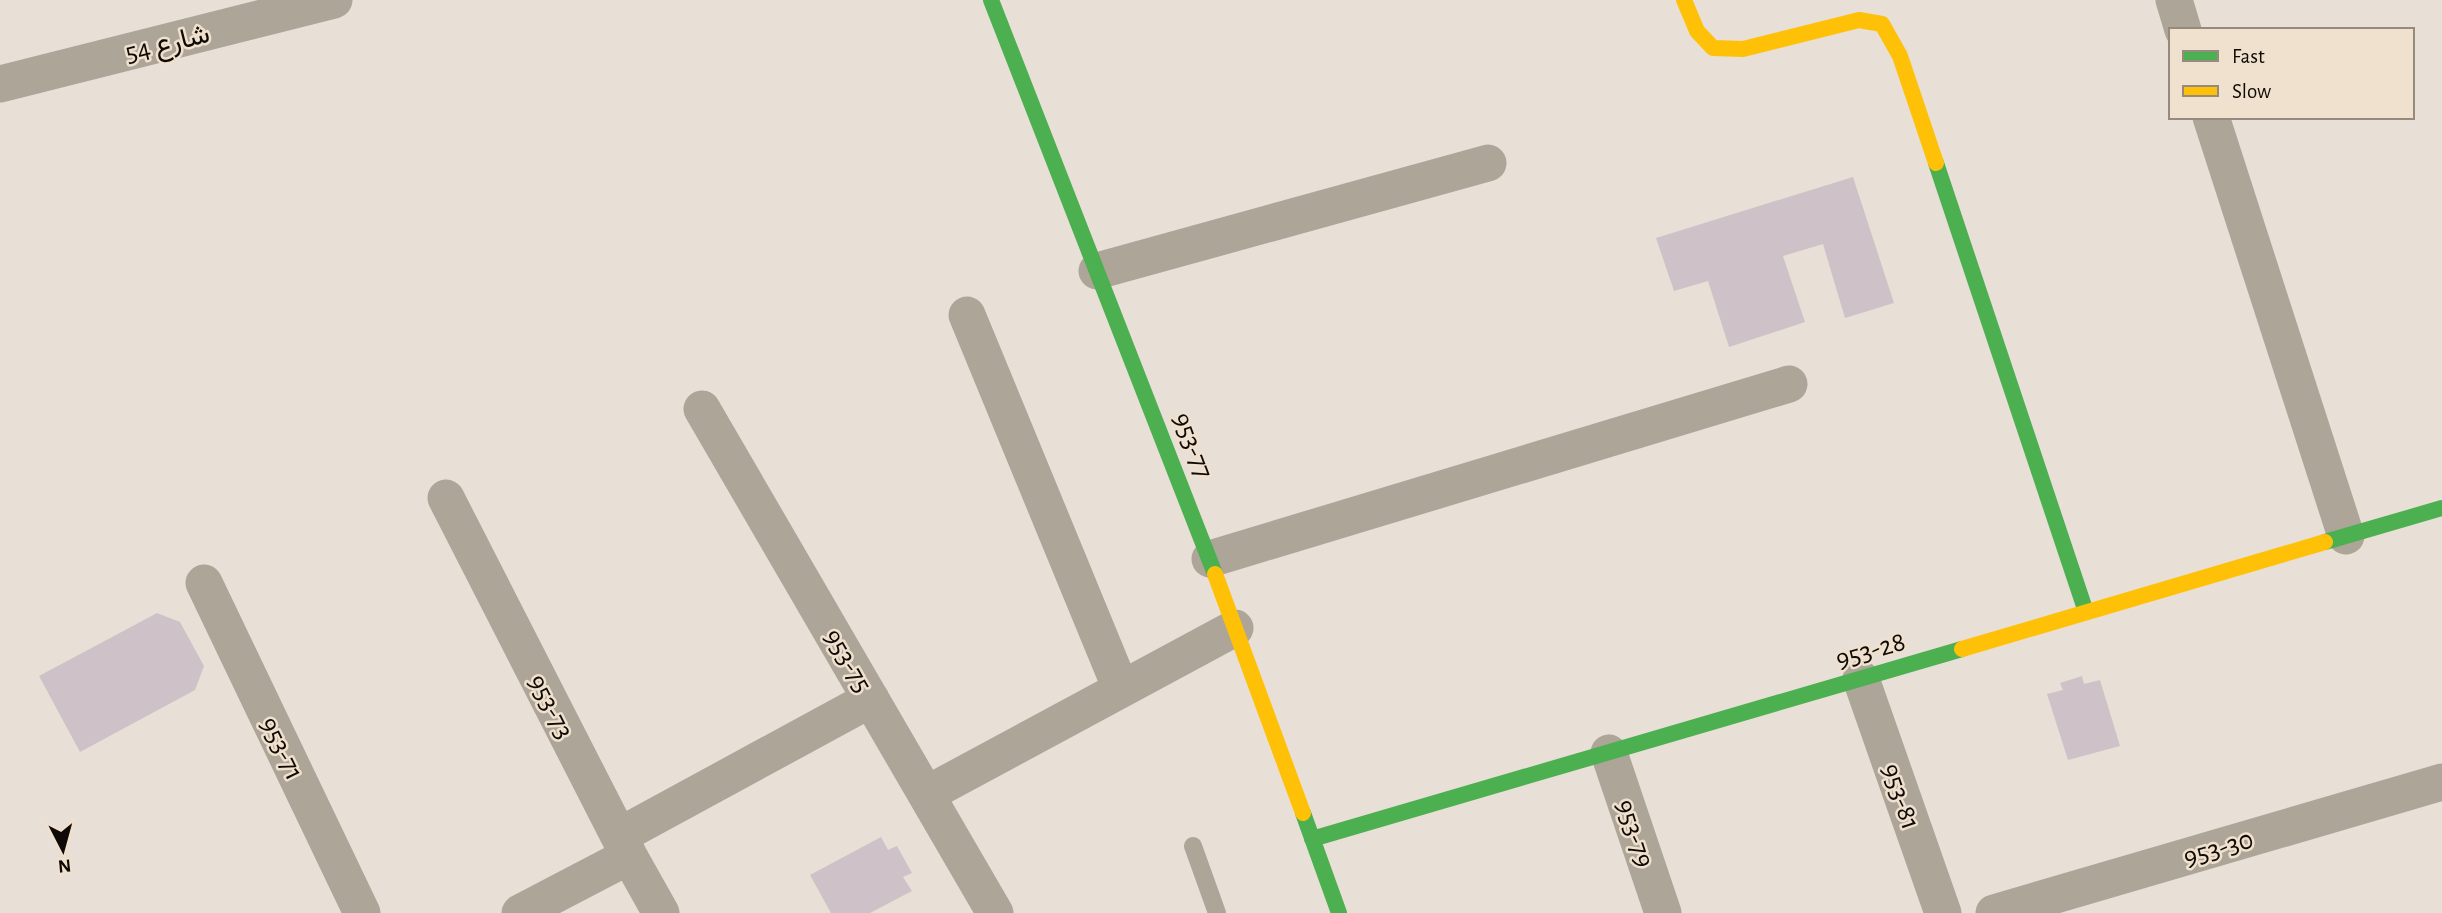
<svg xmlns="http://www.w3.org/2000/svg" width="2442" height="913" font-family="'Alegreya Sans',Vazirmatn,sans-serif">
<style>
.building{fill:#cec2c8}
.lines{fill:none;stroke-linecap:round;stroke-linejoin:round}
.lane{stroke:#aca598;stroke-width:18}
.street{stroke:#aca598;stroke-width:37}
.fast{stroke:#4caf50;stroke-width:16}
.slow{stroke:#ffc107;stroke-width:16}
.labels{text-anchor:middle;stroke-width:5;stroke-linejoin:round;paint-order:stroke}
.street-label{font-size:28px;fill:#0f0a05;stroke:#f0e0ce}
</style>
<rect width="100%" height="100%" fill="#e8dfd6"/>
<path class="building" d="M 1853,177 L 1894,303 L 1845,318 L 1823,244 L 1783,256 L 1805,322 L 1729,347 L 1708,281 L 1674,291 L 1656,238 Z
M 157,613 L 180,622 L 204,666 L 195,690 L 80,752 L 39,676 Z
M 2082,676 L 2084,684 L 2100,680 L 2120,746 L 2068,760 L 2047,694 L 2063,690 L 2060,683 Z
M 881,837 L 888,850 L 897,846 L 912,873 L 903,877 L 912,891 L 870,913 L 831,913 L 810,875 Z"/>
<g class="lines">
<path class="lane" d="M 1193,846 L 1217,913"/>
<path class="street" d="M 2174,0 L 2183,30
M 0,84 L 334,0
M 2211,117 L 2346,536
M 1097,271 L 1488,163
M 967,315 L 1121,689
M 702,409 L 995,913
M 446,498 L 629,856 L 661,913
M 1210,559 L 1789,384
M 204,583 L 362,913
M 1861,679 L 1943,913
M 1609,753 L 1663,913
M 927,794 L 1235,628
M 619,836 L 871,699
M 520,913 L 629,856
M 1994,913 L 2442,782"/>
<path class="fast" d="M 991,0 L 1215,574
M 1936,163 L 2086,612
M 2325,542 L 2442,508
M 1303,813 L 1339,913
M 1312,839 L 1962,649"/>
<path class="slow" d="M 1684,0 L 1697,31 L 1713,48 L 1743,49 L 1859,20 L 1882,24 L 1900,56 L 1936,163
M 1215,574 L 1303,813
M 1962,649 L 2325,542"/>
</g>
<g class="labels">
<g class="street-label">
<text transform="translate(167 42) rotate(-14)" y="10">شارع 54</text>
<text transform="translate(1194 445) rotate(69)" y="10">953-77</text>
<text transform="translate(1870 649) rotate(-16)" y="10">953-28</text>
<text transform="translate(849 660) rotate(60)" y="10">953-75</text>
<text transform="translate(552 706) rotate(63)" y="10">953-73</text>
<text transform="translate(283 748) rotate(64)" y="10">953-71</text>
<text transform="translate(1902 796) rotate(71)" y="10">953-81</text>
<text transform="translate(1636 833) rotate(72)" y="10">953-79</text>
<text transform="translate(2218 847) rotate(-16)" y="10">953-30</text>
</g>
</g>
<rect x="2169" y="28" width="245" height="91" fill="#f0e0ce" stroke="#968a7e" stroke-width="2"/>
<rect x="2183" y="51" width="35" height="10" fill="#4caf50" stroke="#968a7e" stroke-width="2"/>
<text x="2232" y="63" font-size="21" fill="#0f0a05">Fast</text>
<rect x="2183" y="86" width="35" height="10" fill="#ffc107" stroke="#968a7e" stroke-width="2"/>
<text x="2232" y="98" font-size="21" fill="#0f0a05">Slow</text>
<g transform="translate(63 850) rotate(174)" stroke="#f0e0ce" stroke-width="5" paint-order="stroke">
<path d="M0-5L12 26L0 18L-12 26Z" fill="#0f0a05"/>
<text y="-10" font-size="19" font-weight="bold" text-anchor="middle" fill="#0f0a05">N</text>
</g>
</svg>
